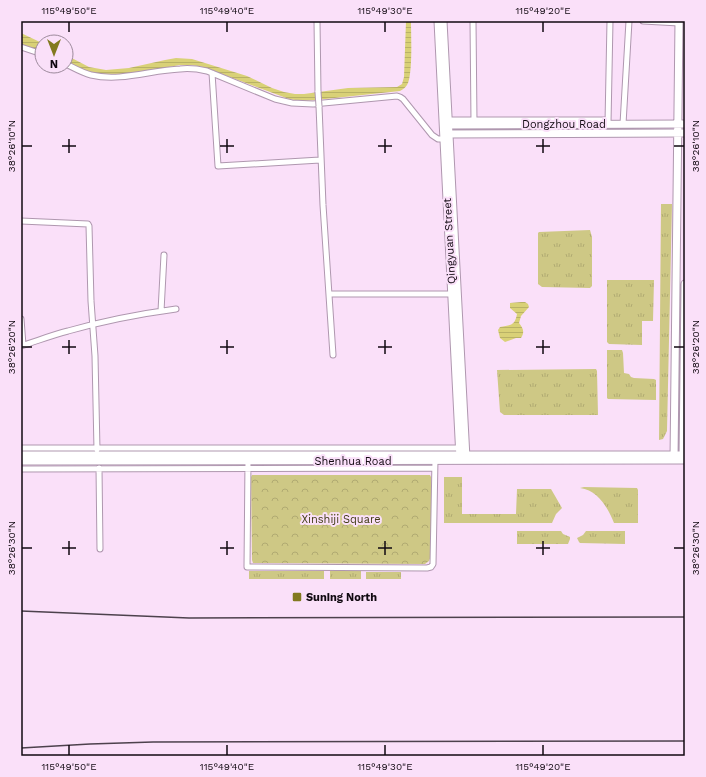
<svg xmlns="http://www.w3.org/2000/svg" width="706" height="777" font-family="'Work Sans',sans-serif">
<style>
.grass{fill:url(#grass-tufts)}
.park{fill:url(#park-crowns)}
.water{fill:url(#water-rules)}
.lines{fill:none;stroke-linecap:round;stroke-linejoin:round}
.street-casing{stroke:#af97af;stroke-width:7}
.secondary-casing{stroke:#af97af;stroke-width:9}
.street{stroke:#fff;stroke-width:5}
.secondary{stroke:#fff;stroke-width:7}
.rail{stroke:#4d414d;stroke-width:1.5}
.street-bridge-casing{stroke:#af97af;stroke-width:7;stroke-linecap:butt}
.street-bridge{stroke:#fff;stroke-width:5}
.ticks{fill:none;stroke:#110911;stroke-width:1.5}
.poi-dot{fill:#82791f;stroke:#fae0f9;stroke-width:1.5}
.labels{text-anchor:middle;stroke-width:4;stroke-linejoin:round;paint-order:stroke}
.street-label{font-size:11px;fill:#110911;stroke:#fae0f9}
.park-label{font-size:11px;fill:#403c15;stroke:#fae0f9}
.poi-label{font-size:11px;font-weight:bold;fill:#110911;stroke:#fae0f9;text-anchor:start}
.neatline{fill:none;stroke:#110911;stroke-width:1.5}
.ticks-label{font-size:10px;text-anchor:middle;fill:#110911}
</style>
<defs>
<pattern id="grass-tufts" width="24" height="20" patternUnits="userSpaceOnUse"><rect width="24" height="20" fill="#cec885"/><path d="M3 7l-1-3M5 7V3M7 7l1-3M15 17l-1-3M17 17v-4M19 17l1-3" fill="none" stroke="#b0aa72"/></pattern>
<pattern id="park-crowns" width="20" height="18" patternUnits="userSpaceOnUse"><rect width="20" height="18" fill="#cec885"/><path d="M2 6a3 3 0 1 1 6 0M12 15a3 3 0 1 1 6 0" fill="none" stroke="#b0aa72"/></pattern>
<pattern id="water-rules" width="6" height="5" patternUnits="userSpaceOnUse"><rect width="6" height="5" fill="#d9d177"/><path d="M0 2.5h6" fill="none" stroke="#b9b266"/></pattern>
</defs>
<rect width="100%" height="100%" fill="#fae0f9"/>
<path class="grass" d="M 661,204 L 672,204 L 667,431 L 663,439 L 659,440 Z
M 590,230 L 592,237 L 592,286 L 590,288 L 542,287 L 538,284 L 538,233 L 539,232 Z
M 607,280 L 654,280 L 653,321 L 642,321 L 642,345 L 609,344 L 607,342 Z
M 607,350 L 622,350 L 623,353 L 624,373 L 629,374 L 631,377 L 634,378 L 654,379 L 656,380 L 656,400 L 608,399 L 607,398 Z
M 596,369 L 597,371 L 598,415 L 504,415 L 500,412 L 497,370 Z
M 444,477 L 462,477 L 462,514 L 516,514 L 517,489 L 551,489 L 562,508 L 556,514 L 552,523 L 444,523 Z
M 584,487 L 637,488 L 638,490 L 638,523 L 614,523 C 608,508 598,490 580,488 Z
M 517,531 L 561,531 L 563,534 L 570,537 L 570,539 L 568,544 L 517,544 Z
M 586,531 L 625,531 L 625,544 L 580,543 L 579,542 L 577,538 L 583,535 Z
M 249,571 L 324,571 L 324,579 L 249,579 Z
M 330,571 L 361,571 L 361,579 L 330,579 Z
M 366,572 L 401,572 L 401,579 L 366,579 Z"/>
<path class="park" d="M 252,475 L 430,475 L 431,477 L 431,556 L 429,561 L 425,564 L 253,563 L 252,560 L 251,477 Z"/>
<path class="water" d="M 406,21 L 411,21 C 411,34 413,76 407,85 C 405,88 403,89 400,91 L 316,100 L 301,101 L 289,99 L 203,67 L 192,65 L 180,65 L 141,72 L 118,75 L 102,74 L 88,72 L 66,62 L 66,55 L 89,67 L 106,70 L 129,68 L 165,60 L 176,58 L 192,59 L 247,76 L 272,88 L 284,92 L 295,94 L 304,94 L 348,88 L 397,87 L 402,84 L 404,77 Z
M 21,33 L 42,43 L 42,53 L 21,45 Z
M 521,302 L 525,302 L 528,304 L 529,307 L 521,316 L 519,323 C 523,328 525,332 521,338 L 516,338 L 505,342 L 500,338 L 498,330 L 500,327 C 510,325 515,326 517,314 L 510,308 L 510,303 Z"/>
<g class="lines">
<g class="street-casing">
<path id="street" d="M 317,21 L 318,92
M 473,21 L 474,122
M 643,21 L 679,23
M 21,47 L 42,54
M 66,64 C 74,68 83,73 91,75 C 121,82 151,70 180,69 C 189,68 198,69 207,71 L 275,99 L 292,103 L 313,104 L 397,96 L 400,97 L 403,99 L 432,135 L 438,139 L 444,139
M 212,73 L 218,166 L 320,160
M 319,106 L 323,205 L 333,355
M 449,120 L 608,120
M 608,123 L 610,21
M 623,124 L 629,21
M 21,221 L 88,224 L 89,226 L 91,301 L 95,356 L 97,450
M 329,294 L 452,294
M 161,311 L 164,255
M 21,319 L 23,345
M 21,346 C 37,341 52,335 68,331 C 103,321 139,314 176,309
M 21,448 L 460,448
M 248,461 L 247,567 L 427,568 L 431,567 L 433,564 L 435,460
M 99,468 L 100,549
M 21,469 L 434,468"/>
</g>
<g class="secondary-casing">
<path id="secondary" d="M 438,21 L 460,458
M 443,21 L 466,458
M 445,125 L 685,124
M 446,134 L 685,133
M 21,455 L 685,455
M 683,458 L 685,284
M 674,459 L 679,21
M 21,461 L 685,460"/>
</g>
<use href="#street" class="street"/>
<use href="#secondary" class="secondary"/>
<path class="rail" d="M 21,611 L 189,618 L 685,617
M 21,748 L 90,744 L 153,742 L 685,741"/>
<g class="street-bridge-casing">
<path id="street-bridge" d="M 318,92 L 319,106"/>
</g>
<use href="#street-bridge" class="street-bridge"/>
</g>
<path class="ticks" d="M 69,22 L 69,32M 227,22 L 227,32M 385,22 L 385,32M 543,22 L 543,32M 69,139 L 69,153M 227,139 L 227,153M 385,139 L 385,153M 543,139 L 543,153M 22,146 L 32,146M 62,146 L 76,146M 220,146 L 234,146M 378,146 L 392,146M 536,146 L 550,146M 674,146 L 684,146M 69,340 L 69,354M 227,340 L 227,354M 385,340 L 385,354M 543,340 L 543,354M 22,347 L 32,347M 62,347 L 76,347M 220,347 L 234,347M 378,347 L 392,347M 536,347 L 550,347M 674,347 L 684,347M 69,541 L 69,555M 227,541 L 227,555M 385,541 L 385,555M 543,541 L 543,555M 22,548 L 32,548M 62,548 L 76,548M 220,548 L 234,548M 378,548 L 392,548M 536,548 L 550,548M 674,548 L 684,548M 69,745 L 69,755M 227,745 L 227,755M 385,745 L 385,755M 543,745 L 543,755"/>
<rect class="poi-dot" x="292" y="592" width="10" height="10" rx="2"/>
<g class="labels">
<g class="street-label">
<text x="564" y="128">Dongzhou Road</text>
<text transform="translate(449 241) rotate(-93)" y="4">Qingyuan Street</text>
<text x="353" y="465">Shenhua Road</text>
</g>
<g class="park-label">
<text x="341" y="523">Xinshiji Square</text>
</g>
<g class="poi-label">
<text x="306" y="601">Suning North</text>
</g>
</g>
<rect width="706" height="777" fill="none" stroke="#fae0f9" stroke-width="44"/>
<g transform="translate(54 54) rotate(180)"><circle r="19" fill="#fae0f9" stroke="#9d8a9c"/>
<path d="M0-3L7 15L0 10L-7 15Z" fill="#82791f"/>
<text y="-6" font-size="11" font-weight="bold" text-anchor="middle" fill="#110911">N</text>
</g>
<rect x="22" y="22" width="662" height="733" class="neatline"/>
<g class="ticks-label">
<text x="69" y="14">115°49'50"E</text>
<text x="227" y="14">115°49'40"E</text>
<text x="385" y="14">115°49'30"E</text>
<text x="543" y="14">115°49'20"E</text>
<text transform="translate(695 146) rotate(-90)" y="4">38°26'10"N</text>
<text transform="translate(11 146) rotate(-90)" y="4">38°26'10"N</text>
<text transform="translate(695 347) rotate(-90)" y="4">38°26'20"N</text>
<text transform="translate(11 347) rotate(-90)" y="4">38°26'20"N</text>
<text transform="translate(695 548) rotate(-90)" y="4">38°26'30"N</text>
<text transform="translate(11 548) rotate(-90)" y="4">38°26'30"N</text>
<text x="69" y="770">115°49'50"E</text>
<text x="227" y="770">115°49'40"E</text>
<text x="385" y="770">115°49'30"E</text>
<text x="543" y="770">115°49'20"E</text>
</g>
</svg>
